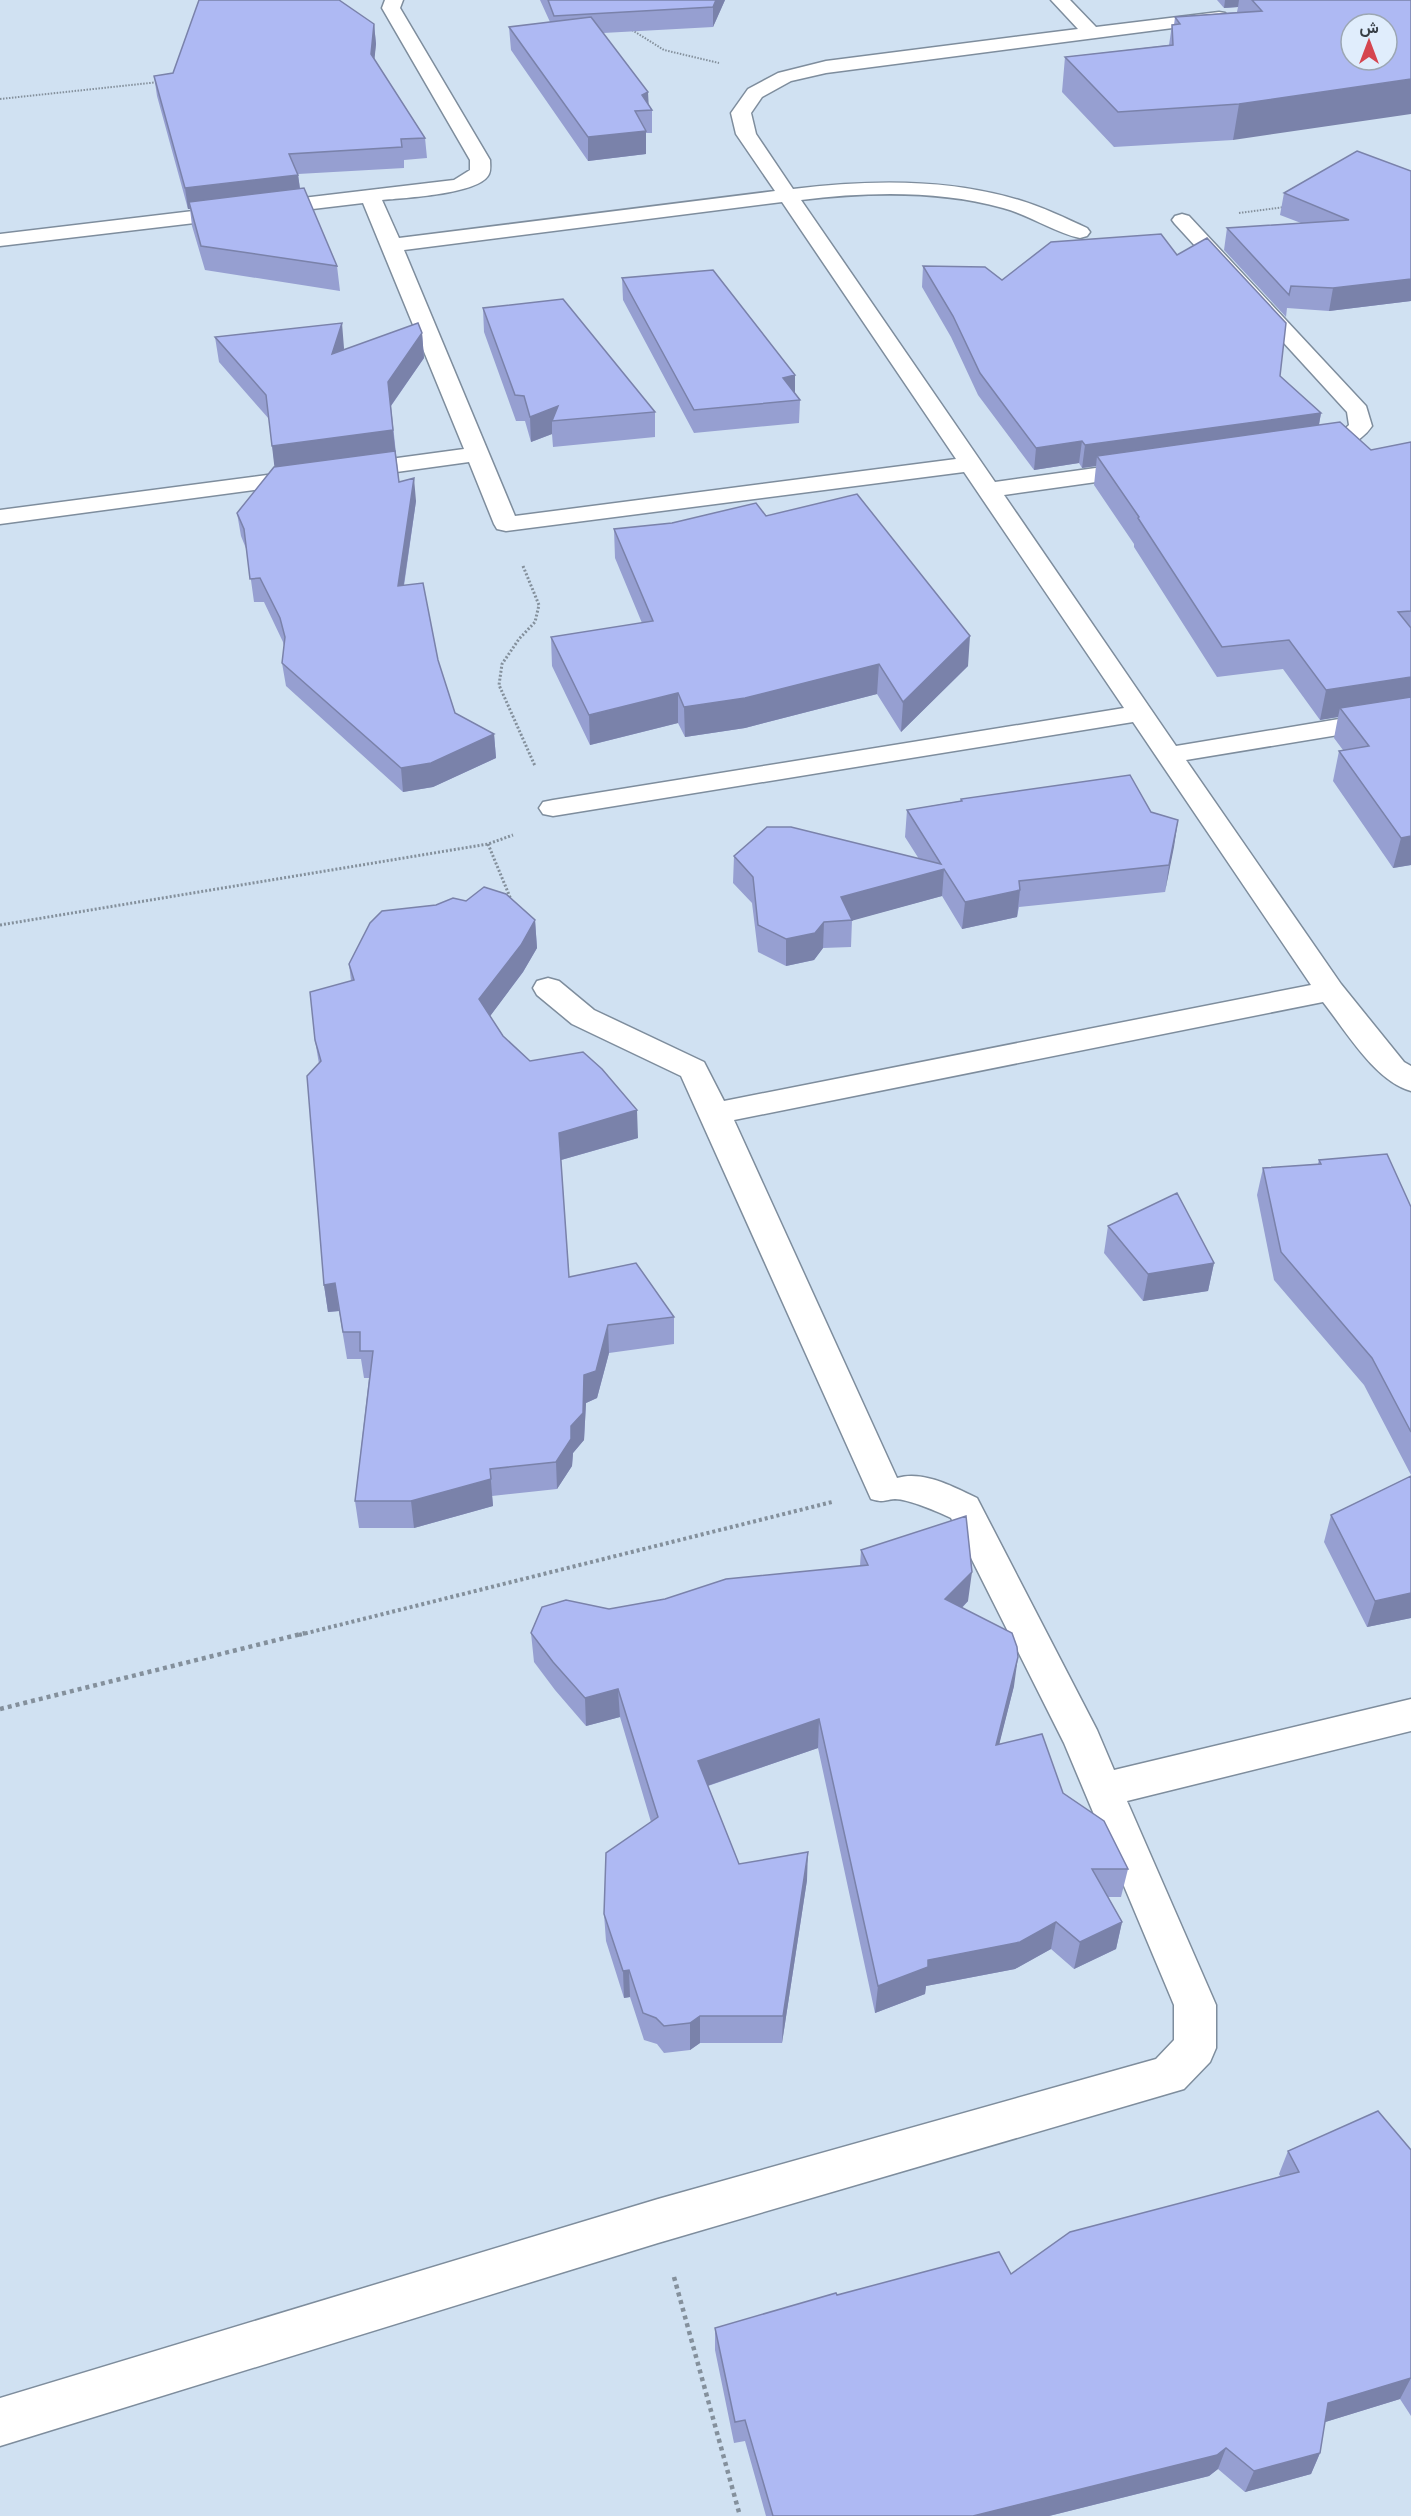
<svg xmlns="http://www.w3.org/2000/svg" width="1411" height="2516" font-family="Commissioner,Vazirmatn,sans-serif">
<style>
.lines{fill:none;stroke-linecap:round;stroke-linejoin:round}
.minor-casing{stroke:#7e8d9d;stroke-width:3}
.path-far3{stroke:#84909c;stroke-width:2;stroke-dasharray:1.5 1.5;stroke-linecap:butt}
.path-far2{stroke:#84909c;stroke-width:3;stroke-dasharray:2 2;stroke-linecap:butt}
.path-far1{stroke:#84909c;stroke-width:4;stroke-dasharray:3 3;stroke-linecap:butt}
.path{stroke:#84909c;stroke-width:4.5;stroke-dasharray:4 4;stroke-linecap:butt}
.minor{fill:#fff;fill-rule:evenodd}
.wall{fill:#969fd1}
.shaded-wall{fill:#7a82aa}
.building{fill:#aeb9f3;stroke:#7a82aa;stroke-width:1.5;fill-rule:evenodd}
</style>
<rect width="100%" height="100%" fill="#d0e1f2"/>
<g class="lines">
<g class="minor-casing">
<path id="minor" d="M 385,0 L 403,0 L 400,8 L 490,160 C 490,164 491,170 489,174 C 481,194 403,198 382,200 L 399,238 L 775,191 L 736,134 L 731,113 L 748,89 L 778,73 L 826,61 L 1078,29 L 1051,0 L 1070,0 L 1096,27 L 1219,12 L 1225,13 L 1228,17 L 1225,21 L 1219,22 L 826,73 L 791,81 L 762,97 L 751,113 L 756,134 L 793,189 C 868,180 945,178 1019,200 C 1043,207 1065,218 1087,228 L 1090,232 L 1087,236 L 1080,238 C 1053,232 1030,215 1003,208 C 938,190 867,192 801,200 L 995,482 L 1139,462 L 1147,464 L 1151,469 L 1147,474 L 1139,476 L 1004,495 L 1176,746 L 1411,707 L 1411,723 L 1186,760 L 1341,984 L 1404,1062 L 1411,1066 L 1411,1091 C 1375,1081 1346,1031 1323,1002 L 734,1120 L 897,1478 C 923,1470 954,1487 977,1498 L 1097,1730 L 1114,1770 L 1411,1699 L 1411,1731 L 1127,1801 L 1216,2005 L 1216,2048 L 1210,2062 L 1184,2089 L 658,2243 L 0,2446 L 0,2398 L 658,2199 L 1156,2059 L 1174,2040 L 1174,2005 L 1064,1743 L 951,1518 C 939,1512 908,1499 895,1499 C 883,1500 885,1503 871,1499 L 681,1076 L 572,1024 L 537,995 L 533,988 L 537,981 L 548,978 L 559,981 L 594,1010 L 704,1062 L 724,1101 L 1311,985 L 1133,722 L 553,816 L 543,814 L 539,808 L 543,802 L 553,800 L 1124,708 L 964,472 L 506,531 L 497,529 L 494,524 L 469,462 L 353,478 L 345,476 L 341,471 L 345,466 L 353,464 L 464,449 L 363,203 L 0,246 L 0,234 L 454,180 L 470,170 L 470,160 L 382,8 ZM 782,202 L 956,459 L 515,516 L 404,250 Z
M 1182,214 L 1189,216 L 1366,406 L 1372,426 C 1358,447 1328,456 1304,450 L 1300,445 L 1304,440 L 1339,434 L 1349,425 L 1347,412 L 1175,224 L 1172,220 L 1175,216 Z
M 305,470 L 313,472 L 317,477 L 313,482 L 0,524 L 0,510 Z"/>
</g>
<path class="path-far3" d="M 632,30 L 664,50 L 719,63
M 0,99 L 159,82
M 1239,213 L 1285,207"/>
<path class="path-far2" d="M 523,566 L 539,605 L 535,622 L 519,639 L 502,664 L 499,685 L 535,766
M 488,844 L 512,902
M 0,925 L 488,844 L 513,835"/>
<path class="path-far1" d="M 299,1635 L 832,1502"/>
<path class="path" d="M 0,1709 L 305,1633
M 674,2277 L 740,2516"/>
<use href="#minor" class="minor"/>
</g>
<path class="wall" d="M 540,0 L 725,0 L 713,27 L 603,33 L 652,110 L 652,133 L 646,133 L 646,154 L 588,161 L 511,50 L 509,27 L 550,22 Z
M 1217,0 L 1411,0 L 1233,140 L 1114,147 L 1062,92 L 1065,57 L 1169,45 L 1172,25 L 1174,25 L 1175,17 L 1237,12 L 1238,7 L 1224,8 Z
M 374,24 L 376,44 L 374,59 L 425,138 L 427,158 L 404,160 L 404,168 L 298,174 L 300,189 L 337,266 L 340,291 L 205,270 L 192,226 L 190,209 L 188,209 L 157,96 L 154,76 L 173,73 Z
M 1411,171 L 1411,301 L 1329,311 L 1287,308 L 1286,317 L 1224,250 L 1227,228 L 1301,223 L 1280,215 L 1284,193 Z
M 1177,255 L 1280,376 L 1321,413 L 1319,425 L 1371,450 L 1411,442 L 1411,865 L 1393,868 L 1333,781 L 1339,751 L 1343,750 L 1334,738 L 1338,717 L 1320,720 L 1283,669 L 1217,677 L 1134,547 L 1134,544 L 1094,485 L 1096,466 L 1082,468 L 1079,463 L 1034,470 L 978,395 L 951,337 L 922,287 L 923,266 L 1002,280 Z
M 622,278 L 795,393 L 800,400 L 799,423 L 694,433 L 623,300 Z
M 483,308 L 655,412 L 655,437 L 553,447 L 552,434 L 531,442 L 525,421 L 516,421 L 484,332 Z
M 422,333 L 424,358 L 391,406 L 399,482 L 416,501 L 404,586 L 438,660 L 455,713 L 494,734 L 496,758 L 433,787 L 403,792 L 286,686 L 282,663 L 284,646 L 283,642 L 264,602 L 254,602 L 247,551 L 241,536 L 237,513 L 275,467 L 269,419 L 219,362 L 215,337 L 344,348 L 344,350 Z
M 766,516 L 968,666 L 901,732 L 877,694 L 745,728 L 685,737 L 678,723 L 590,745 L 552,666 L 551,637 L 642,623 L 615,558 L 614,529 Z
M 961,799 L 1151,812 L 1178,820 L 1165,892 L 1019,907 L 1017,917 L 962,929 L 942,896 L 852,920 L 851,947 L 823,948 L 814,960 L 786,966 L 758,952 L 752,903 L 733,883 L 734,856 L 919,859 L 905,837 L 907,810 L 960,801 Z
M 466,901 L 535,920 L 537,948 L 523,972 L 490,1016 L 503,1036 L 530,1061 L 638,1138 L 561,1160 L 569,1277 L 674,1317 L 674,1344 L 609,1353 L 597,1398 L 586,1403 L 584,1440 L 573,1453 L 572,1466 L 557,1489 L 492,1496 L 493,1506 L 414,1528 L 359,1528 L 355,1501 L 369,1378 L 364,1378 L 361,1359 L 347,1359 L 339,1311 L 328,1312 L 324,1285 L 319,1064 L 315,1040 L 351,981 L 349,964 Z
M 1319,1160 L 1411,1207 L 1411,1475 L 1364,1385 L 1274,1280 L 1257,1195 L 1263,1168 L 1318,1164 Z
M 1108,1226 L 1214,1263 L 1208,1291 L 1143,1301 L 1104,1253 Z
M 1411,1476 L 1411,1618 L 1367,1627 L 1324,1542 L 1331,1515 Z
M 861,1550 L 968,1601 L 962,1608 L 1014,1686 L 999,1744 L 1063,1793 L 1128,1869 L 1121,1897 L 1108,1897 L 1122,1922 L 1116,1949 L 1074,1969 L 1051,1949 L 1015,1969 L 926,1986 L 925,1994 L 875,2013 L 818,1748 L 708,1786 L 739,1864 L 807,1880 L 782,2043 L 700,2043 L 690,2050 L 664,2053 L 657,2044 L 644,2040 L 630,1997 L 624,1998 L 606,1941 L 604,1914 L 651,1822 L 620,1717 L 586,1726 L 555,1690 L 534,1662 L 531,1633 L 609,1609 L 860,1566 Z
M 1411,2150 L 1411,2416 L 1400,2399 L 1325,2422 L 1320,2453 L 1311,2474 L 1245,2492 L 1218,2469 L 1209,2476 L 1049,2516 L 766,2516 L 745,2441 L 734,2443 L 715,2350 L 715,2328 L 837,2295 L 1011,2274 L 1280,2176 L 1279,2174 L 1288,2151 Z"/>
<path class="shaded-wall" d="M 716,0 L 725,0 L 713,27 L 713,7 Z
M 1225,0 L 1239,0 L 1238,7 L 1224,8 Z
M 374,24 L 376,44 L 373,74 L 371,54 Z
M 1411,79 L 1411,114 L 1233,140 L 1239,104 Z
M 648,92 L 649,110 L 642,95 Z
M 646,131 L 646,154 L 588,161 L 588,137 Z
M 298,175 L 301,196 L 189,202 L 190,209 L 188,209 L 185,188 Z
M 1411,279 L 1411,301 L 1329,311 L 1333,288 Z
M 342,323 L 344,348 L 335,379 L 332,354 Z
M 422,333 L 424,358 L 390,407 L 388,382 Z
M 795,375 L 795,399 L 783,378 Z
M 558,406 L 552,421 L 552,434 L 531,442 L 530,417 Z
M 1321,413 L 1317,435 L 1097,456 L 1096,466 L 1082,468 L 1085,445 Z
M 393,430 L 396,456 L 275,472 L 272,446 Z
M 1082,441 L 1079,463 L 1034,470 L 1036,448 Z
M 414,478 L 416,501 L 400,610 L 398,586 Z
M 970,636 L 968,666 L 901,732 L 903,702 Z
M 879,664 L 877,694 L 745,728 L 685,737 L 684,707 Z
M 1411,677 L 1411,706 L 1340,708 L 1338,717 L 1320,720 L 1326,690 Z
M 678,693 L 678,723 L 590,745 L 589,715 Z
M 494,734 L 496,758 L 433,787 L 403,792 L 401,768 Z
M 1178,820 L 1174,847 L 1165,892 L 1169,865 Z
M 1411,836 L 1411,865 L 1393,868 L 1401,838 Z
M 944,869 L 942,896 L 851,921 L 841,897 Z
M 1020,890 L 1017,917 L 962,929 L 965,902 Z
M 535,920 L 537,948 L 523,972 L 482,1027 L 479,999 Z
M 824,922 L 823,948 L 814,960 L 786,966 L 786,939 Z
M 637,1110 L 638,1138 L 561,1160 L 559,1133 Z
M 1214,1263 L 1208,1291 L 1143,1301 L 1148,1274 Z
M 335,1283 L 339,1311 L 328,1312 L 324,1285 Z
M 608,1325 L 609,1353 L 597,1398 L 586,1403 L 584,1440 L 573,1453 L 572,1466 L 557,1489 L 556,1462 L 571,1426 L 584,1375 Z
M 490,1469 L 493,1506 L 414,1528 L 411,1501 Z
M 972,1572 L 968,1601 L 942,1628 L 945,1599 Z
M 1411,1593 L 1411,1618 L 1367,1627 L 1375,1601 Z
M 1018,1657 L 1014,1686 L 992,1773 L 996,1745 Z
M 618,1689 L 620,1717 L 586,1726 L 585,1698 Z
M 819,1719 L 818,1748 L 698,1789 L 698,1761 Z
M 808,1852 L 807,1880 L 782,2043 L 783,2016 Z
M 1056,1922 L 1051,1949 L 1015,1969 L 926,1986 L 925,1994 L 875,2013 L 878,1986 L 928,1960 Z
M 1122,1922 L 1116,1949 L 1074,1969 L 1080,1942 Z
M 629,1970 L 630,1997 L 624,1998 L 623,1971 Z
M 700,2016 L 700,2043 L 690,2050 L 690,2023 Z
M 1411,2378 L 1400,2399 L 1319,2424 L 1328,2403 Z
M 1226,2448 L 1218,2469 L 1209,2476 L 1049,2516 L 973,2516 Z
M 1320,2453 L 1311,2474 L 1245,2492 L 1254,2471 Z"/>
<path class="building" d="M 199,0 L 339,0 L 374,24 L 371,54 L 425,138 L 401,139 L 402,147 L 289,154 L 298,175 L 185,188 L 154,76 L 173,73 Z
M 548,0 L 716,0 L 713,7 L 554,16 Z
M 1252,0 L 1411,0 L 1411,79 L 1239,104 L 1118,112 L 1065,57 L 1173,45 L 1172,25 L 1180,24 L 1175,17 L 1262,11 ZM 1351,24 L 1387,24 L 1387,60 L 1351,60 Z
M 591,17 L 648,92 L 642,95 L 652,110 L 635,111 L 646,131 L 588,137 L 509,27 Z
M 1357,151 L 1411,171 L 1411,279 L 1333,288 L 1291,286 L 1289,295 L 1227,228 L 1349,220 L 1284,193 Z
M 304,188 L 337,266 L 201,246 L 189,202 Z
M 1161,234 L 1177,255 L 1207,238 L 1286,323 L 1280,376 L 1321,413 L 1085,445 L 1082,441 L 1036,448 L 980,373 L 953,316 L 923,266 L 985,267 L 1002,280 L 1051,242 Z
M 713,270 L 795,375 L 783,378 L 800,400 L 694,410 L 622,278 Z
M 563,299 L 655,412 L 552,421 L 558,406 L 530,417 L 524,396 L 515,395 L 483,308 Z
M 342,323 L 332,354 L 418,323 L 422,333 L 388,382 L 393,430 L 272,446 L 266,395 L 215,337 Z
M 1340,422 L 1371,450 L 1411,442 L 1411,611 L 1398,612 L 1411,628 L 1411,677 L 1326,690 L 1289,640 L 1222,647 L 1138,518 L 1139,517 L 1097,456 Z
M 395,451 L 399,482 L 414,478 L 398,586 L 423,583 L 438,660 L 455,713 L 494,734 L 431,763 L 401,768 L 282,663 L 285,637 L 280,618 L 260,578 L 250,579 L 244,529 L 237,513 L 274,467 Z
M 857,494 L 970,636 L 903,702 L 879,664 L 745,698 L 684,707 L 678,693 L 589,715 L 551,637 L 653,621 L 614,529 L 672,523 L 756,503 L 766,516 Z
M 1411,697 L 1411,836 L 1401,838 L 1339,751 L 1369,746 L 1340,708 Z
M 1130,775 L 1151,812 L 1178,820 L 1169,865 L 1019,881 L 1020,890 L 965,902 L 944,869 L 841,897 L 852,920 L 824,922 L 815,933 L 786,939 L 758,925 L 753,877 L 734,856 L 767,827 L 791,827 L 941,864 L 907,810 L 962,801 L 961,799 Z
M 484,887 L 506,894 L 535,920 L 521,945 L 479,999 L 503,1036 L 530,1061 L 583,1052 L 602,1069 L 637,1110 L 559,1133 L 569,1277 L 636,1263 L 674,1317 L 608,1325 L 596,1371 L 584,1375 L 583,1413 L 571,1426 L 571,1439 L 556,1462 L 490,1469 L 491,1479 L 411,1501 L 355,1501 L 373,1351 L 360,1351 L 360,1332 L 343,1332 L 335,1283 L 324,1285 L 307,1076 L 321,1061 L 315,1040 L 310,992 L 354,980 L 349,964 L 370,923 L 382,911 L 436,905 L 453,898 L 466,901 Z
M 1387,1154 L 1411,1207 L 1411,1432 L 1372,1358 L 1281,1252 L 1263,1168 L 1321,1164 L 1319,1160 Z
M 1177,1193 L 1214,1263 L 1148,1274 L 1108,1226 Z
M 1411,1476 L 1411,1593 L 1375,1601 L 1331,1515 Z
M 966,1516 L 972,1572 L 945,1599 L 1012,1633 L 1017,1647 L 1018,1657 L 996,1745 L 1042,1734 L 1063,1793 L 1104,1821 L 1128,1869 L 1092,1869 L 1122,1922 L 1080,1942 L 1056,1922 L 1020,1942 L 928,1960 L 928,1967 L 878,1986 L 819,1719 L 698,1761 L 739,1864 L 808,1852 L 783,2016 L 700,2016 L 690,2023 L 664,2026 L 656,2018 L 643,2013 L 629,1970 L 623,1971 L 604,1914 L 606,1853 L 658,1817 L 618,1689 L 585,1698 L 553,1662 L 531,1633 L 542,1607 L 566,1600 L 609,1609 L 665,1599 L 726,1579 L 868,1565 L 861,1550 Z
M 1378,2111 L 1411,2150 L 1411,2378 L 1328,2403 L 1320,2453 L 1254,2471 L 1226,2448 L 1217,2455 L 973,2516 L 773,2516 L 745,2420 L 735,2422 L 715,2328 L 836,2293 L 837,2295 L 999,2252 L 1011,2274 L 1070,2232 L 1299,2172 L 1288,2151 Z"/>
<g transform="translate(1369 42)"><circle r="28" fill="#e0edfc" stroke="#9ca7b3" stroke-width="1.5"/>
<path d="M0-4.5L10 22L0 15L-10 22Z" fill="#d5454f"/>
<text y="-9" font-size="16" font-weight="bold" text-anchor="middle" fill="#373e45">ش</text>
</g>
</svg>
